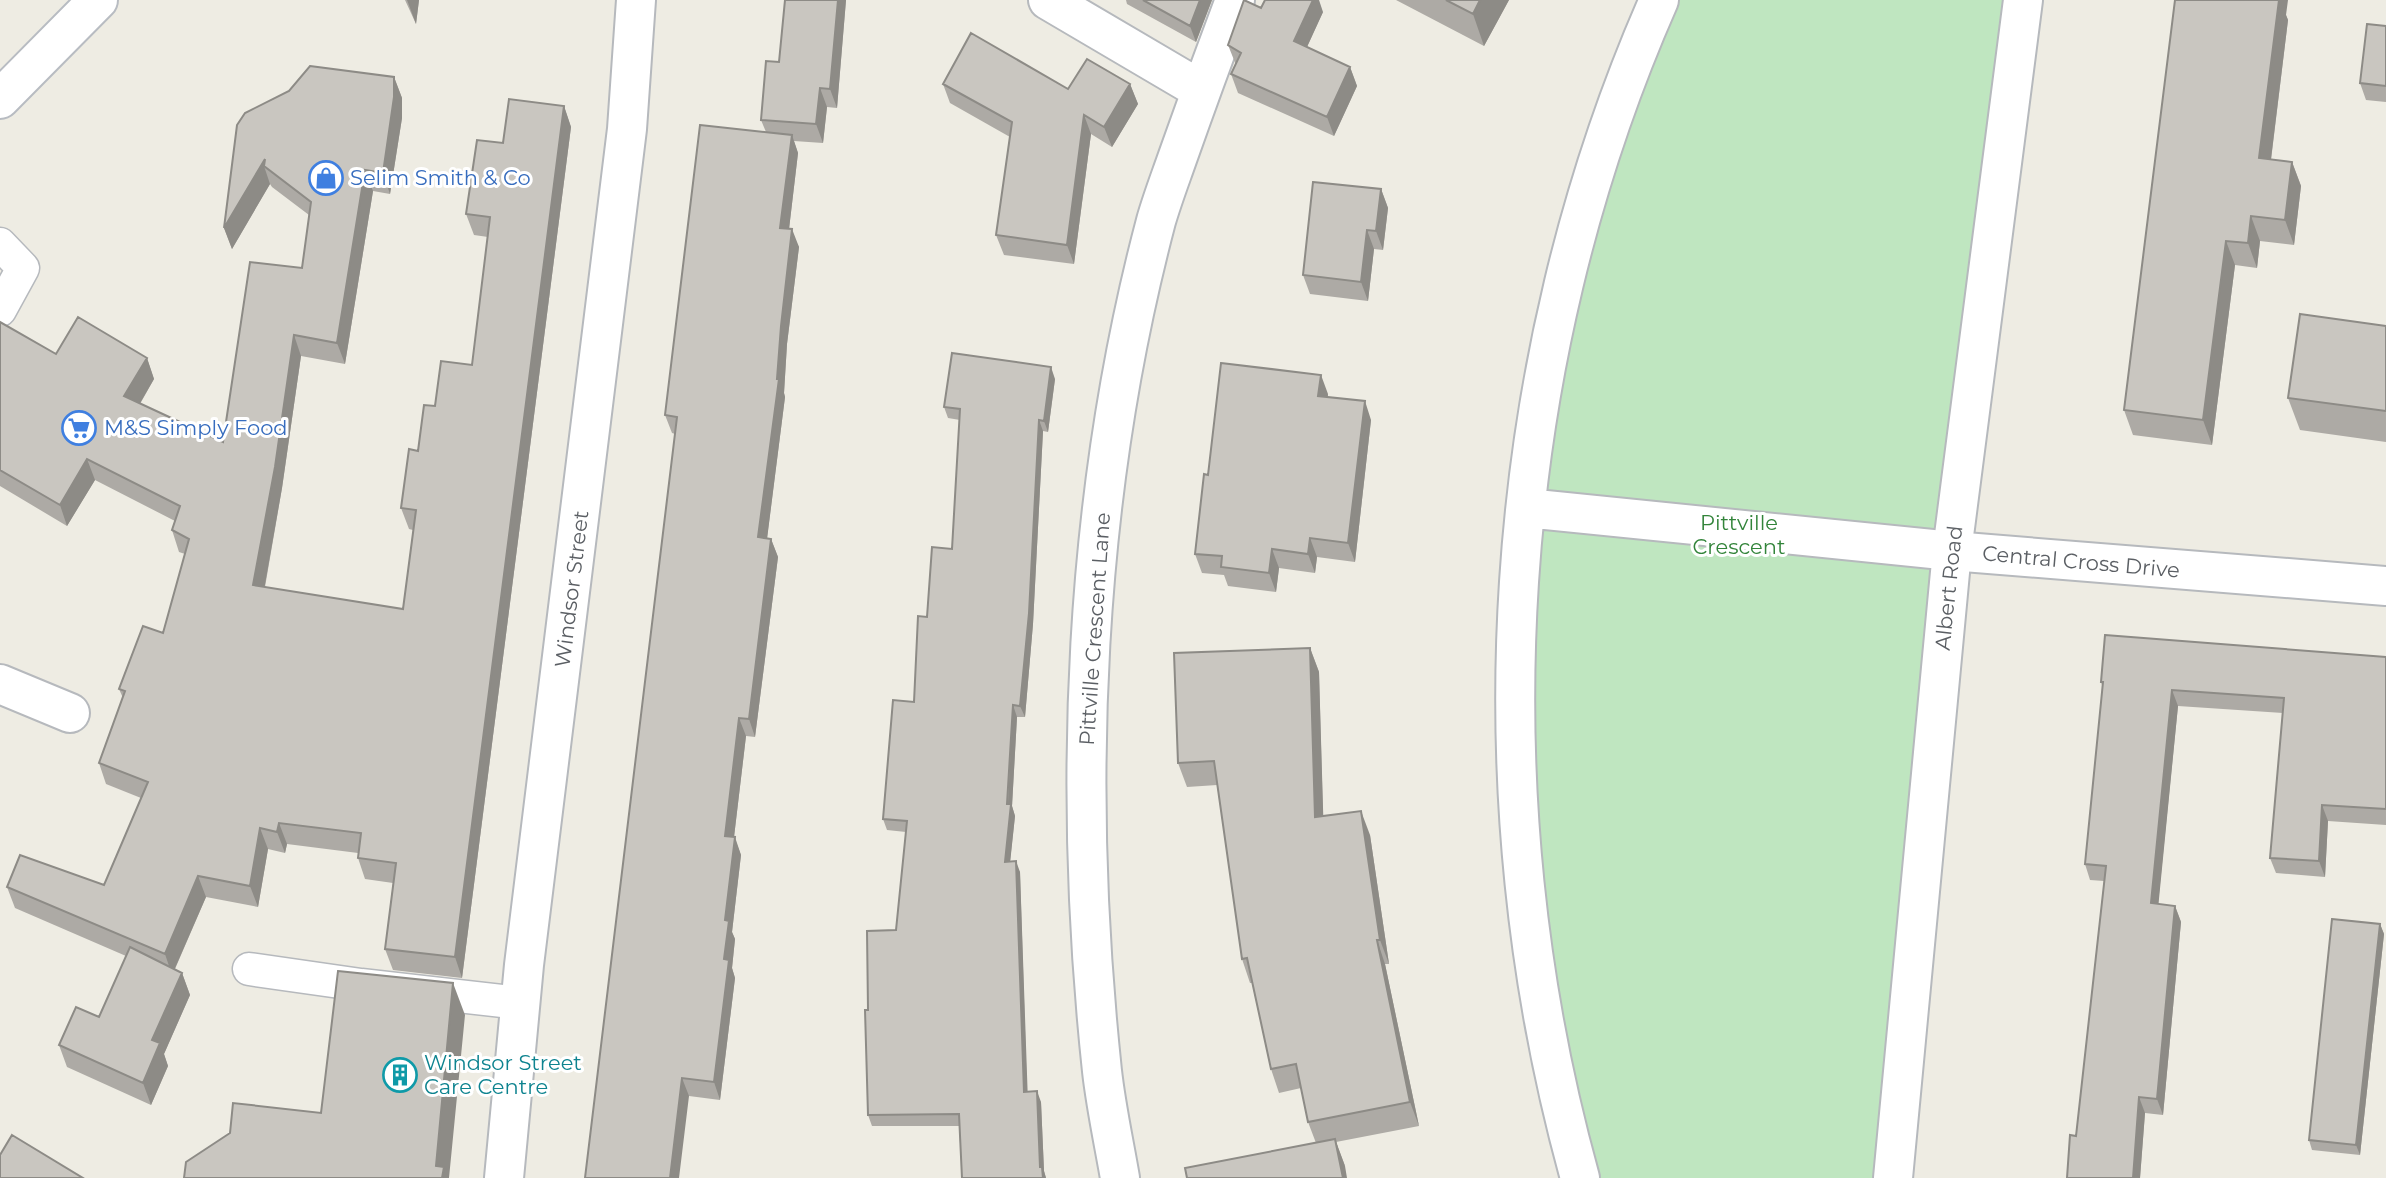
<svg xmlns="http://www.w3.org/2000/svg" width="2386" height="1178" font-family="Montserrat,sans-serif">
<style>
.green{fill:#bfe6c0}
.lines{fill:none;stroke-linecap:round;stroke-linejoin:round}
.service-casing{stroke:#b6b9bd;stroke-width:35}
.minor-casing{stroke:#b6b9bd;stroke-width:42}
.tertiary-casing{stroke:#b6b9bd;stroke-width:42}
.secondary-casing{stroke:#b8bcc2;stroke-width:42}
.service{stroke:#fff;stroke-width:32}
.minor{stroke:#fff;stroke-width:38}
.tertiary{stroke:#fff;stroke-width:38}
.secondary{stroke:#fff;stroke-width:38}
.wall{fill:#adaaa5}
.shaded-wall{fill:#8d8b86}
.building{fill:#c9c6c0;stroke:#8d8b86;stroke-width:2}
.labels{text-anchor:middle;stroke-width:6;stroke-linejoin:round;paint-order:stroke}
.shop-label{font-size:21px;fill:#366cbe;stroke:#fff;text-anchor:start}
.park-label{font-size:21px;fill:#32843a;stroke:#fff}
.street-label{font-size:21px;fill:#5b5f64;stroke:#fff}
.culture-label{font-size:21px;fill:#0d838f;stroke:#fff;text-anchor:start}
</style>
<rect width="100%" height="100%" fill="#eeece3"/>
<path class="green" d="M 1659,0 L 2023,0 L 1893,1178 L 1580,1178 L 1524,874 L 1538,416 Z"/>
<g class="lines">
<g class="service-casing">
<path id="service" d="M 0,244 L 23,268 L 0,310
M 249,969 L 361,985 L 520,1003"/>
</g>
<g class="minor-casing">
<path id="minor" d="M 1048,0 L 1201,90
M 1526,508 L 1952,551 L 2386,586
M 0,684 L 70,713
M 504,1178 L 524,965 L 627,129 L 636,0
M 1120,1178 C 1114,1143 1106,1107 1102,1071 C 1072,789 1083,497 1156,221 C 1162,200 1170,179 1177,159 C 1196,105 1215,53 1235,0
M 1580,1178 C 1473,794 1498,365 1659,0"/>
</g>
<g class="tertiary-casing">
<path id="tertiary" d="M 1893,1178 L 1952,551 L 2023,0"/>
</g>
<g class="secondary-casing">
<path id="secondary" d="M 0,99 L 98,0"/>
</g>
<use href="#service" class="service"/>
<use href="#minor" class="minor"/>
<use href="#tertiary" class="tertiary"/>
<use href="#secondary" class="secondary"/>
</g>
<path class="wall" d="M 405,0 L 419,0 L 416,24 Z
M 785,0 L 846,0 L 837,108 L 827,107 L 823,143 L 794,141 L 798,153 L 789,229 L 799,247 L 787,344 L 784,393 L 785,397 L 767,538 L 771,539 L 778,557 L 755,737 L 746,736 L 734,837 L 741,855 L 732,932 L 735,939 L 732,968 L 735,978 L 720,1100 L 689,1096 L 593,1119 L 675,434 L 672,433 L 665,415 L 766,132 L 761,120 L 779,62 Z
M 1126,0 L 1212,0 L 1196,42 L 1127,4 Z
M 1396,0 L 1509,0 L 1484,46 Z
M 1261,8 L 1323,12 L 1307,47 L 1350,67 L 1357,86 L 1334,136 L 1238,93 L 1231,74 L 1236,65 L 1228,45 Z
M 2286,15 L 2288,20 L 2271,160 L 2292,162 L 2301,186 L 2294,245 L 2260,241 L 2257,268 L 2235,265 L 2212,445 L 2133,435 L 2124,410 Z
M 2386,26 L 2386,102 L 2366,100 L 2360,83 Z
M 394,77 L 402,98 L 402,118 L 390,194 L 373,191 L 345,364 L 301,356 L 282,488 L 265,587 L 403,609 L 413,530 L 409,529 L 401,508 L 418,451 L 435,406 L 472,365 L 488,237 L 474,235 L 466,214 L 503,143 L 564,106 L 571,127 L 462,978 L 393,970 L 385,949 L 393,883 L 365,879 L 358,858 L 358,853 L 287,844 L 285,853 L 268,849 L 258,907 L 206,897 L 175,969 L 182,973 L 190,995 L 164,1054 L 168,1066 L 151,1105 L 67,1067 L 59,1045 L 99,1017 L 126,956 L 15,908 L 7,887 L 104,885 L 141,798 L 106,784 L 99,763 L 123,698 L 119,689 L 163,633 L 185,554 L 179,552 L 172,530 L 175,521 L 95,480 L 67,526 L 0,486 L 0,322 L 56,354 L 147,358 L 154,379 L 140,404 L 223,442 L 302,268 L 309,215 L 272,187 L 270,184 L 232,249 L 224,228 L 237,125 Z
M 943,84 L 1068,89 L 1130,84 L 1138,104 L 1112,147 L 1091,134 L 1074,264 L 1004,255 L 996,235 L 1010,137 L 950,103 Z
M 1381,189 L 1388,208 L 1383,250 L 1374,249 L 1368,301 L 1310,294 L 1303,275 Z
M 2386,326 L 2386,442 L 2300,430 L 2288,398 Z
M 1055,379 L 1048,432 L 1043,431 L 1033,624 L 1025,717 L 1017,717 L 1012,806 L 1015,816 L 1010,861 L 1020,872 L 1027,1092 L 1041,1102 L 1044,1171 L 1046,1178 L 962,1178 L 959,1126 L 872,1126 L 868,1115 L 868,1010 L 896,930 L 906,832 L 887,830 L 883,819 L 914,702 L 927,617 L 952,549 L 960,420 L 948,418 L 944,407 Z
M 1328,394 L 1328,397 L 1371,420 L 1355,562 L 1317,557 L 1315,573 L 1279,568 L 1276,592 L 1228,586 L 1224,575 L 1202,573 L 1195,554 L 1208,475 Z
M 1310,648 L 1319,672 L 1323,816 L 1370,835 L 1389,964 L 1385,964 L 1419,1126 L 1336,1142 L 1345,1166 L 1316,1143 L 1308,1122 L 1301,1088 L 1279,1093 L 1271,1069 L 1252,983 L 1250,983 L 1242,959 L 1217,785 L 1187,787 L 1178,763 Z
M 2386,657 L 2386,825 L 2328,821 L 2325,877 L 2276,873 L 2270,858 L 2283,713 L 2178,706 L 2158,904 L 2175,906 L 2181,922 L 2163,1115 L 2145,1113 L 2140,1178 L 2067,1178 L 2076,1136 L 2104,881 L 2090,880 L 2085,864 L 2103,688 L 2101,682 Z
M 2380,924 L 2384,934 L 2360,1155 L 2312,1150 L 2309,1140 Z"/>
<path class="shaded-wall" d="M 407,0 L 419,0 L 416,24 Z
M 838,0 L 846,0 L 837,108 L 830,89 Z
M 1200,0 L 1212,0 L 1196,42 L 1190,26 Z
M 1313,0 L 1319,0 L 1323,12 L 1301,60 L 1294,41 Z
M 1480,0 L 1509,0 L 1484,46 L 1473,14 Z
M 2278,0 L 2288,0 L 2286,15 L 2288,20 L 2268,183 L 2259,158 Z
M 1350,67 L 1357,86 L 1334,136 L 1327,117 Z
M 394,77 L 402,98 L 402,118 L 390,194 L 383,173 Z
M 1130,84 L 1138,104 L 1112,147 L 1104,127 Z
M 820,88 L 827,107 L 823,143 L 816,124 Z
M 564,106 L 571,127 L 462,978 L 455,957 Z
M 1084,115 L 1091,134 L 1074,264 L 1067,245 Z
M 792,135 L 798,153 L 787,246 L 780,228 Z
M 265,159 L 264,166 L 270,184 L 232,249 L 224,228 Z
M 2292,162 L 2301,186 L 2294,245 L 2285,220 Z
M 365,170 L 373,191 L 345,364 L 337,343 Z
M 1381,189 L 1388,208 L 1383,250 L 1376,231 Z
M 2251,216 L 2260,241 L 2257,268 L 2248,243 Z
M 792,229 L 799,247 L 787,344 L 784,393 L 785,397 L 765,555 L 758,537 L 777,379 L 781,326 Z
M 1367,230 L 1374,249 L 1368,301 L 1361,282 Z
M 2226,241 L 2235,265 L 2212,445 L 2203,420 Z
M 294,335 L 301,356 L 282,488 L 261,607 L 253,585 Z
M 147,358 L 154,379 L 132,417 L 124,396 Z
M 1051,367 L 1055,379 L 1048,432 L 1044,421 Z
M 1321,375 L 1328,394 L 1325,415 L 1318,396 Z
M 1365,401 L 1371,420 L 1355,562 L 1348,543 Z
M 1039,420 L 1043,431 L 1033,624 L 1025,717 L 1020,706 Z
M 87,459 L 95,480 L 67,526 L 60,505 Z
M 1310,538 L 1317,557 L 1315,573 L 1308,554 Z
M 771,539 L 778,557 L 755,737 L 749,719 Z
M 1272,549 L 1279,568 L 1276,592 L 1269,573 Z
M 1310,648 L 1319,672 L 1324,841 L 1315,817 Z
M 2172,690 L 2178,706 L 2157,919 L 2151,903 Z
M 1013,705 L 1017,717 L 1012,806 L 1015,816 L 1009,873 L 1005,862 Z
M 739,718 L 746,736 L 732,854 L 725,836 Z
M 2322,805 L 2328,821 L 2325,877 L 2319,861 Z
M 1361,811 L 1370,835 L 1389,964 L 1380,940 Z
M 279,823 L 287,844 L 285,853 L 277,832 Z
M 260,828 L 268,849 L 258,907 L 250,886 Z
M 735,837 L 741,855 L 732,932 L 735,939 L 732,968 L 735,978 L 720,1100 L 714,1082 L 724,959 L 725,920 Z
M 1016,861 L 1020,872 L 1028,1103 L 1024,1092 Z
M 198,876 L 206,897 L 172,975 L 165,954 Z
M 2175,906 L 2181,922 L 2163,1115 L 2157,1099 Z
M 2380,924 L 2384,934 L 2360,1155 L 2356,1145 Z
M 1377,940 L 1385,964 L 1419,1126 L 1410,1102 Z
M 182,973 L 190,995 L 164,1054 L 168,1066 L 151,1105 L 143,1083 L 152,1040 Z
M 453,983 L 465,1015 L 449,1178 L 440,1178 L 436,1166 Z
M 682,1078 L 689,1096 L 679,1178 L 670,1178 Z
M 1037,1091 L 1041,1102 L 1044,1171 L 1046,1178 L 1043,1178 L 1040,1167 Z
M 2139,1097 L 2145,1113 L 2140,1178 L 2133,1178 Z
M 1335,1139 L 1345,1166 L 1347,1178 L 1343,1178 Z"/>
<path class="building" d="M 785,0 L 838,0 L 830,89 L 820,88 L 816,124 L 761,120 L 766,61 L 779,62 Z
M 1143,0 L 1200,0 L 1190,26 Z
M 1244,0 L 1261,8 L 1265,0 L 1313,0 L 1294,41 L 1350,67 L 1327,117 L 1231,74 L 1241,53 L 1228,45 Z
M 1446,0 L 1480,0 L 1473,14 Z
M 2175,0 L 2279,0 L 2259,158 L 2292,162 L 2285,220 L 2251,216 L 2248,243 L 2226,241 L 2203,420 L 2124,410 Z
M 2367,24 L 2386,26 L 2386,86 L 2360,83 Z
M 971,33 L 1068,89 L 1087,59 L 1130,84 L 1104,127 L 1084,115 L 1067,245 L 996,235 L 1012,122 L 943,84 Z
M 310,66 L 394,77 L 394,97 L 383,173 L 365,170 L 337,343 L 294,335 L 275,467 L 253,585 L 403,609 L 416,510 L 401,508 L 409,449 L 418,451 L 424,405 L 435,406 L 441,361 L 472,365 L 490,217 L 466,214 L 477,140 L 503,143 L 509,99 L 564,106 L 455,957 L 385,949 L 396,863 L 358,858 L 361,833 L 279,823 L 277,832 L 260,828 L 250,886 L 198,876 L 165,954 L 7,887 L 20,855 L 104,885 L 148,782 L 99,763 L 125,691 L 119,689 L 143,626 L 163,633 L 189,539 L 172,530 L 180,506 L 87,459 L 60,505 L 0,470 L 0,322 L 56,354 L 78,317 L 147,358 L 124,396 L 223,442 L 250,262 L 302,268 L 311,202 L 264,166 L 265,159 L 224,228 L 237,125 L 245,113 L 289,91 Z
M 700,125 L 792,135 L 780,228 L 792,229 L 781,326 L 777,379 L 779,379 L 758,537 L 771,539 L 749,719 L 739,718 L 725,836 L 735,837 L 725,920 L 729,921 L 724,959 L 729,960 L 714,1082 L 682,1078 L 670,1178 L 585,1178 L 677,417 L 665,415 Z
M 1313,182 L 1381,189 L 1376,231 L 1367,230 L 1361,282 L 1303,275 Z
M 2300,314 L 2386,326 L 2386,411 L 2288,398 Z
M 952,353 L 1051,367 L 1044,421 L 1039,420 L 1029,613 L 1020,706 L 1013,705 L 1007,804 L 1011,804 L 1005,862 L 1016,861 L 1024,1092 L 1037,1091 L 1040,1167 L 1042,1167 L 1043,1178 L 962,1178 L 959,1114 L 868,1115 L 865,1010 L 868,1010 L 867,931 L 896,930 L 907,821 L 883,819 L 893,700 L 914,702 L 918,616 L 927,617 L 932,547 L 952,549 L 960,409 L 944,407 Z
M 1221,363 L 1321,375 L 1318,396 L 1365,401 L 1348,543 L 1310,538 L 1308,554 L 1272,549 L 1269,573 L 1221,567 L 1222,556 L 1195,554 L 1204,474 L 1208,475 Z
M 2105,635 L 2386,657 L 2386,809 L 2322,805 L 2319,861 L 2270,858 L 2284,698 L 2172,690 L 2151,903 L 2175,906 L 2157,1099 L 2139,1097 L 2133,1178 L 2067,1178 L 2070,1135 L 2076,1136 L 2106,866 L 2085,864 L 2103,682 L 2101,682 Z
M 1310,648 L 1315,817 L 1361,811 L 1380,940 L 1377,940 L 1410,1102 L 1308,1122 L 1296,1064 L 1271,1069 L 1247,958 L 1242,959 L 1214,761 L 1178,763 L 1174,653 Z
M 2332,919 L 2380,924 L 2356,1145 L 2309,1140 Z
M 130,947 L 182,973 L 152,1040 L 160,1043 L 143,1083 L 59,1045 L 76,1007 L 99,1017 Z
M 338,971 L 453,983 L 436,1166 L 444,1167 L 442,1178 L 184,1178 L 186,1162 L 230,1133 L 233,1103 L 321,1113 Z
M 12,1135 L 83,1178 L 0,1178 L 0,1155 Z
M 1335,1139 L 1343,1178 L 1187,1178 L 1185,1168 Z"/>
<defs>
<g id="shop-ring" transform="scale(1.75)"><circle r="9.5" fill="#fff" stroke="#3f7fe0" stroke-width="1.5"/><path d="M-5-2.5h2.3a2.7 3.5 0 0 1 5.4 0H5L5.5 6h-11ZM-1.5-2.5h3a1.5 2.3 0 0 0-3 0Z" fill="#3f7fe0"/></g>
<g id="supermarket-ring" transform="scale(1.75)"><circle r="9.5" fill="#fff" stroke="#3f7fe0" stroke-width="1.5"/><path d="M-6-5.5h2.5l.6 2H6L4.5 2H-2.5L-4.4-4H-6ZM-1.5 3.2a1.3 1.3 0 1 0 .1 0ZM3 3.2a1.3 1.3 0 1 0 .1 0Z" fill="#3f7fe0"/></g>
<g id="building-ring" transform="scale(1.75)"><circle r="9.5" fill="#fff" stroke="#0f9aa8" stroke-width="1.5"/><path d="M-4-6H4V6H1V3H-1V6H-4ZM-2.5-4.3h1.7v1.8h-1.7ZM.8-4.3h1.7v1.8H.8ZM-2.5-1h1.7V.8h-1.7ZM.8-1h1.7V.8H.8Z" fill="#0f9aa8"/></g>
</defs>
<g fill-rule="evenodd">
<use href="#shop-ring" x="326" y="178"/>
<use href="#supermarket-ring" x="79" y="428"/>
<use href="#building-ring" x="400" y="1075"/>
</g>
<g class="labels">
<g class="shop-label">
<text x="350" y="185">Selim Smith &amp; Co</text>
<text x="104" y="435">M&amp;S Simply Food</text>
</g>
<g class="park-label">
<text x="1739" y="530">Pittville<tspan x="1739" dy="24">Crescent</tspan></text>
</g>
<g class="street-label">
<text transform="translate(2081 562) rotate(5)" y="7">Central Cross Drive</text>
<text transform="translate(1949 588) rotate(-84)" y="7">Albert Road</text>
<text transform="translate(572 589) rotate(-83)" y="7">Windsor Street</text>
<text transform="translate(1095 629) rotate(-86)" y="7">Pittville Crescent Lane</text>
</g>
<g class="culture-label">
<text x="424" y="1070">Windsor Street<tspan x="424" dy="24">Care Centre</tspan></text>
</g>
</g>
</svg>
